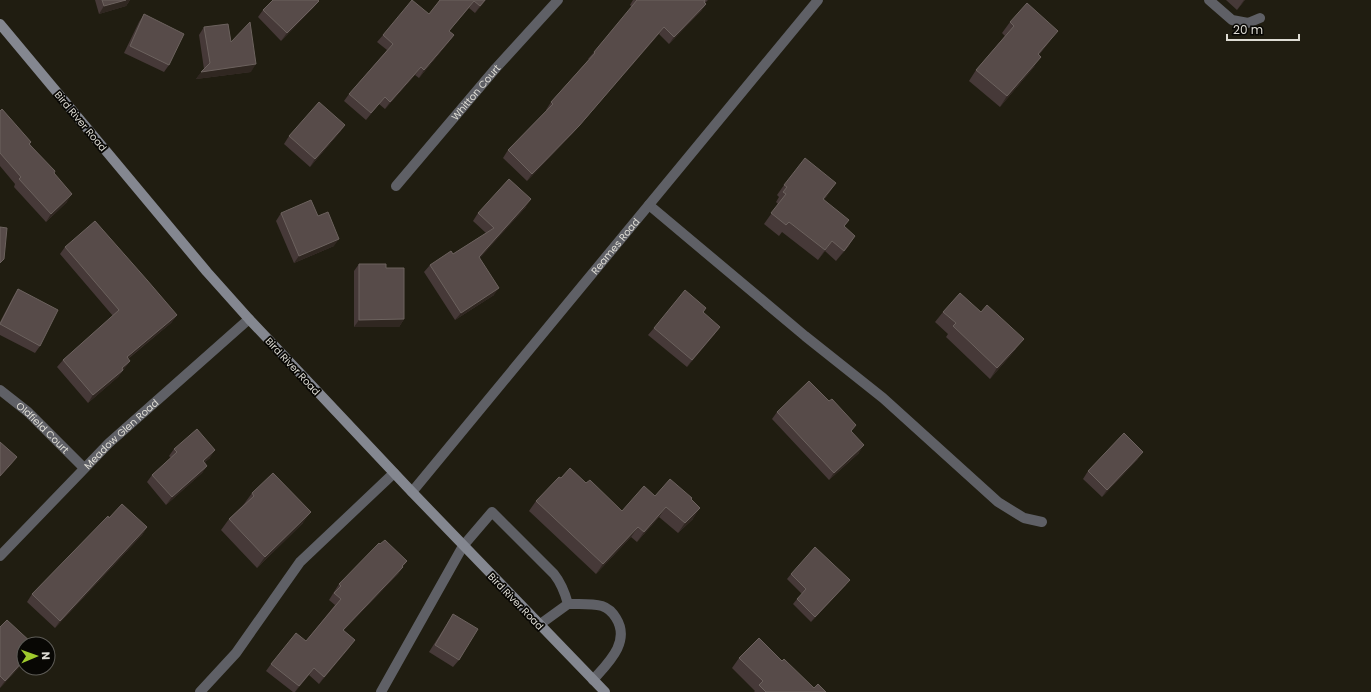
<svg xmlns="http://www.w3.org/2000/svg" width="1371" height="692" font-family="Poppins,sans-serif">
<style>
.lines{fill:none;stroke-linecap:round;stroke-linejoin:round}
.lane{stroke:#5f6066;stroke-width:10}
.street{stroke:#5f6066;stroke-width:10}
.secondary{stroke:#848790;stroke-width:10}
.wall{fill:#463938}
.shaded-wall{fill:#302721}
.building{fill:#574b49;stroke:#6c625e}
.labels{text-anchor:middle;stroke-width:3.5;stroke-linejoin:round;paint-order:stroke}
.street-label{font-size:10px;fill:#dedcd4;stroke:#080704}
</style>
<rect width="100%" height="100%" fill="#201d11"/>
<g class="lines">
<path class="lane" d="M 1209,0 L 1232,20 L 1248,23 L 1260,18
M 649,205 L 805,336 L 883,398 L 998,502 L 1024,518 L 1042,522
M 568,604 C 579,604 591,603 602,606 C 608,608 613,613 616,618 C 631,642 608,663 593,680
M 200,692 L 236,653 L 300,562 L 394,473
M 381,692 L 463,546 L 492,512 L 554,574 C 562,584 565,593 568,604 L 539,625"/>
<g class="street">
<path id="s1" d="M 396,186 L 496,68 L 558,0"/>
<path id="s2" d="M 0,390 L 28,412 L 84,468"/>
<path id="s3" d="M 412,492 L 818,0"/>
<path id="s4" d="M 0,556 L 109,443 L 249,319"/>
</g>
<path class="secondary" d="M 0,24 L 207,272 L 249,319 L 412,492 L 605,692"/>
</g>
<path class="wall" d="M 95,0 L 130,0 L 126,6 L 99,14 Z
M 440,0 L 486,0 L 475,13 L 469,8 L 449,31 L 454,35 L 448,43 L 419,78 L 415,75 L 385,109 L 379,104 L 366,120 L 344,101 L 349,94 L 387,50 L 377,42 L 383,35 L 429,14 Z
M 633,0 L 708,0 L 705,3 L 706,4 L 701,11 L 669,44 L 659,34 L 573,133 L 527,181 L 503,158 L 508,150 L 547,110 L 546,110 L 551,102 L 589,59 L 588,59 L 594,52 L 632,7 L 630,5 Z
M 1226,0 L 1245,0 L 1237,10 Z
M 319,1 L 313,8 L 281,41 L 258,17 L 263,10 Z
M 144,14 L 169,65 L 164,72 L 124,53 L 139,22 Z
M 1010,22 L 1050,41 L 1039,55 L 1034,67 L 1000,107 L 969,81 L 976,70 L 1005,36 L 1002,33 Z
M 204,27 L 231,42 L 251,72 L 196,79 L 204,69 L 199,35 Z
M 0,110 L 31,142 L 30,144 L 54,173 L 67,202 L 46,222 L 14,187 L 15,184 L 0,166 Z
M 345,125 L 340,132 L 310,167 L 284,144 L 289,136 Z
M 836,183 L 824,200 L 849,220 L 844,227 L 855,236 L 848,247 L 836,261 L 825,251 L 818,260 L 782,232 L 779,236 L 764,224 L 778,204 L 776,202 L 779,197 L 777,195 L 784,185 Z
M 526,207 L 479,258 L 494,295 L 455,320 L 424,272 L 430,265 L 453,254 L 486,233 L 473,221 L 478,213 Z
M 281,213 L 318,216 L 334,246 L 294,263 L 276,221 Z
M 65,247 L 177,315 L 171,323 L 128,359 L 130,361 L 118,377 L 88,403 L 57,367 L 63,360 L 113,316 L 60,254 Z
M 359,264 L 386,268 L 404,319 L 399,327 L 354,327 L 354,271 Z
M 18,289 L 40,346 L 35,353 L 0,335 L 0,322 L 13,297 Z
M 706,308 L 703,313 L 720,327 L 714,335 L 687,367 L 648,335 L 654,328 Z
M 943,312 L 1016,349 L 990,379 L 946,337 L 948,334 L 935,322 Z
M 777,412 L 852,432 L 859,453 L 829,480 L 772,419 Z
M 174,449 L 210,458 L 205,462 L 207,466 L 202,473 L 166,505 L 147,482 L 152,475 L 171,458 L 169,456 Z
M 1138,459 L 1102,497 L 1083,479 L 1088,471 Z
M 561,478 L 586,483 L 622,511 L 655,496 L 691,500 L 693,519 L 678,533 L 659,517 L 637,542 L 631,537 L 596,574 L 529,511 L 536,501 Z
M 252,493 L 303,523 L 257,568 L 221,530 L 229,519 L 244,504 Z
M 109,518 L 147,527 L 142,535 L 55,628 L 27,602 L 32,594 Z
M 407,561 L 398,574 L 344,630 L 350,647 L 319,684 L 309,675 L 295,692 L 293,692 L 266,671 L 271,664 L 306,641 L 335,605 L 329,600 L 339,584 Z
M 791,574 L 846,585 L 811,622 L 793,604 L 797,599 L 802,594 L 787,579 Z
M 453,614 L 459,660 L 453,667 L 429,652 Z
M 0,627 L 24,662 L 0,688 Z
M 739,658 L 782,661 L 814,688 L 826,692 L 754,692 L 755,691 L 732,668 Z"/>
<path class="shaded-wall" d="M 126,0 L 130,0 L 126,6 L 99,14 L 104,6 Z
M 485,0 L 486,0 L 475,13 L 480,6 Z
M 1244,0 L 1245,0 L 1237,10 Z
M 319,1 L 313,8 L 281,41 L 287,33 Z
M 474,1 L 469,8 L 443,38 L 449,31 Z
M 706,4 L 701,11 L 669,44 L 674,37 Z
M 664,27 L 659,34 L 573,133 L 527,181 L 532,174 Z
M 1058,31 L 1050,41 L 1030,65 L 1038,54 Z
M 454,35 L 448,43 L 419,78 L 424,70 Z
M 1041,57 L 1034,67 L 1000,107 L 1007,96 Z
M 256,64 L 251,72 L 196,79 L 201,72 Z
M 421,67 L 415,75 L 385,109 L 390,102 Z
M 345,125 L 340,132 L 310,167 L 315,159 Z
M 836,183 L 829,193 L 816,210 L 823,199 Z
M 72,194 L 67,202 L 46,222 L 51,214 Z
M 531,199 L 526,207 L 474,265 L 479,257 Z
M 855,236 L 848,247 L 836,261 L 844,251 Z
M 339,239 L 334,246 L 294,263 L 299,256 Z
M 832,241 L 825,251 L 818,260 L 825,250 Z
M 499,288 L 494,295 L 455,320 L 461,313 Z
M 177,315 L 171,323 L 121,364 L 127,357 Z
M 404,319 L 399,327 L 354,327 L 359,320 Z
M 720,327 L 714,335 L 687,367 L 692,360 Z
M 1024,339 L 1016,349 L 990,379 L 997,368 Z
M 130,361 L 118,377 L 88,403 L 93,395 Z
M 864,445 L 859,453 L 829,480 L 834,473 Z
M 215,450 L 210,458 L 198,468 L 203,461 Z
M 1143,452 L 1138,459 L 1102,497 L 1107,490 Z
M 17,457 L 12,464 L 0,477 L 0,476 Z
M 207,466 L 202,473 L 166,505 L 172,497 Z
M 666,507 L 659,517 L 637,542 L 644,532 Z
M 700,508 L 693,519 L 678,533 L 685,523 Z
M 311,512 L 303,523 L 257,568 L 265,557 Z
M 147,527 L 142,535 L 55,628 L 60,621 Z
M 638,527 L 631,537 L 596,574 L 603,564 Z
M 407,561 L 398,574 L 338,636 L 343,630 Z
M 850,580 L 846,585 L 811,622 L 815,617 Z
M 355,640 L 350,647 L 319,684 L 324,677 Z
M 24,660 L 24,662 L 0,688 L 5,681 Z
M 314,668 L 309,675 L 295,692 L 299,686 Z"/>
<path class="building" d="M 102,0 L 126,0 L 104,6 Z
M 273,0 L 318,0 L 319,1 L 287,33 L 263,10 Z
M 412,0 L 429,14 L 440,0 L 485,0 L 480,6 L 474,1 L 449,31 L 454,35 L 424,70 L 421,67 L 390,102 L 385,97 L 371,113 L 349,94 L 393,44 L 383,35 Z
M 637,0 L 705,0 L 704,2 L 706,4 L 674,37 L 664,27 L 579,126 L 532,174 L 508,150 L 553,104 L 551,102 L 595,53 L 594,52 Z
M 1027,3 L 1058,31 L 1038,54 L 1041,57 L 1007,96 L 976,70 L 1014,26 L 1010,22 Z
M 144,14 L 184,34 L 169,65 L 130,46 Z
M 250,22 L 256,64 L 201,72 L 210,63 L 204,27 L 228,24 L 231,42 Z
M 319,102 L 345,125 L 315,159 L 289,136 Z
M 2,109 L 31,142 L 29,144 L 55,171 L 54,173 L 72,194 L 51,214 L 19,179 L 21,177 L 0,153 L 0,110 L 0,111 Z
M 805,158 L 836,183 L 823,199 L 849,220 L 844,226 L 855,236 L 844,251 L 832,241 L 825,250 L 789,222 L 786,225 L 771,213 L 786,194 L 783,192 L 787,187 L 784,185 Z
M 509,179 L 531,199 L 479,257 L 499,288 L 461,313 L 430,265 L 451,251 L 453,254 L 494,228 L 478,213 Z
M 311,200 L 318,216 L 328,212 L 339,239 L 299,256 L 281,213 Z
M 95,221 L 147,280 L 177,315 L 127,357 L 130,361 L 122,368 L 123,370 L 93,395 L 63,360 L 119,310 L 65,247 Z
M 0,227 L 7,228 L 4,259 L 0,263 Z
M 359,264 L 386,264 L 386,268 L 404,268 L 404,319 L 359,320 Z
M 18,289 L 58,310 L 40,346 L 0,324 Z
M 685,290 L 706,308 L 703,312 L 720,327 L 692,360 L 654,328 Z
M 960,293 L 981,312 L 987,305 L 1024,339 L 997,368 L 953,326 L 956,323 L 943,312 Z
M 809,381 L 829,401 L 832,399 L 856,425 L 851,431 L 864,445 L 834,473 L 777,412 Z
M 197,429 L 215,450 L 203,461 L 207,466 L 172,497 L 152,475 L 177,452 L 174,449 Z
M 1124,433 L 1143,452 L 1107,490 L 1088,471 Z
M 0,442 L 17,457 L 0,476 Z
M 570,468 L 586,483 L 590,480 L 622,511 L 644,486 L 655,496 L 670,479 L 692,498 L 691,499 L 700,508 L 685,523 L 666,507 L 644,532 L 638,527 L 603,564 L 536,501 L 559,477 L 561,478 Z
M 273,473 L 311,512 L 265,557 L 229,519 L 254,496 L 252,493 Z
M 122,504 L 147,527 L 60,621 L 32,594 L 108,516 L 109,518 Z
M 385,540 L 407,561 L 402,566 L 403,567 L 343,630 L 355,640 L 324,677 L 314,668 L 299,686 L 271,664 L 296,633 L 306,641 L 341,599 L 334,593 L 341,586 L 339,584 L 379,543 L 380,544 Z
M 815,547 L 850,580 L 815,617 L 797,599 L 806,589 L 791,574 Z
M 453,614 L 478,629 L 459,660 L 435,645 Z
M 7,620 L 33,644 L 24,644 L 24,660 L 5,681 L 0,676 L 0,627 Z
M 759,638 L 782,661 L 784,659 L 814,688 L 818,684 L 826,692 L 766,692 L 759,685 L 763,681 L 739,658 Z"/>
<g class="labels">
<g class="street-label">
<text dy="4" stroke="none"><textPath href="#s1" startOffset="123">Whitton Court</textPath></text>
<text transform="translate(81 121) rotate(50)" y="4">Bird River Road</text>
<text dy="4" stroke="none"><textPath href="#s3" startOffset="319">Reames Road</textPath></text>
<text transform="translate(293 366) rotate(47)" y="4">Bird River Road</text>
<text dy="4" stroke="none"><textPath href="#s2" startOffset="57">Oldfield Court</textPath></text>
<text dy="4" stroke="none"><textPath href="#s4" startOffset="172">Meadow Glen Road</textPath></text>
<text transform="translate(516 601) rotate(46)" y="4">Bird River Road</text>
</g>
</g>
<g transform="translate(36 656) rotate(88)"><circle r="19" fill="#080704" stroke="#5e5c57"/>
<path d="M0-3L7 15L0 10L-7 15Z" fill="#9fca2d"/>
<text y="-6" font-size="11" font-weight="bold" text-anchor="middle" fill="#dedcd4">N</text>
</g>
<path d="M1227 34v6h72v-6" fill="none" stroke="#dedcd4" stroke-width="2"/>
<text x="1233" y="34" font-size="12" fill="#dedcd4" stroke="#080704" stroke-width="3" paint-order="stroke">20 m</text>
</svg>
